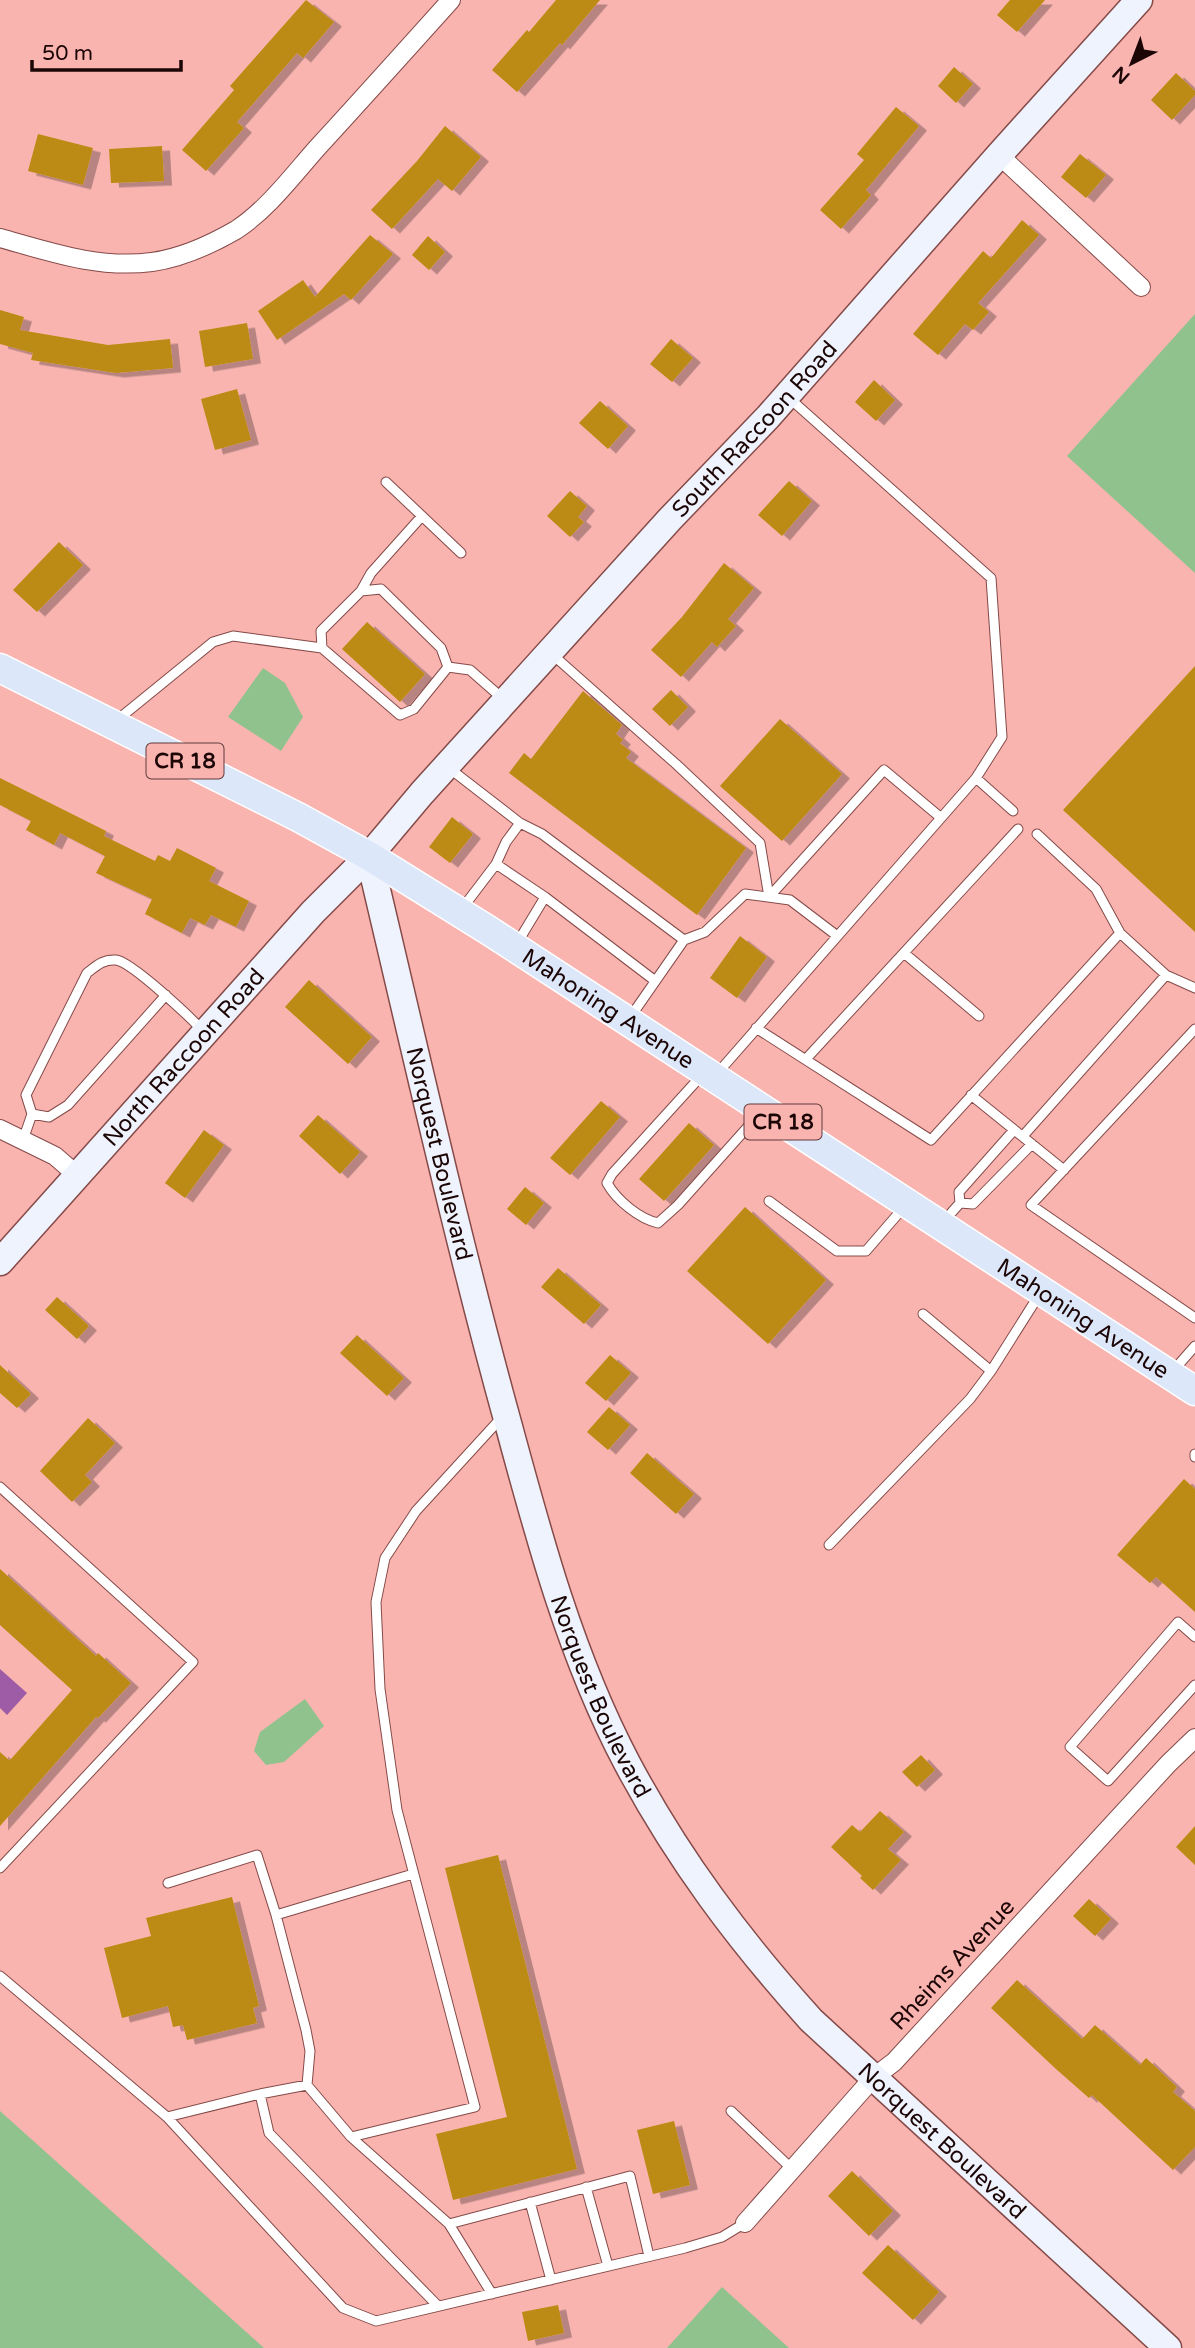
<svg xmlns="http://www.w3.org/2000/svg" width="1195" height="2348" font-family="'Varela Round',sans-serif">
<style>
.green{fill:#90c28d}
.water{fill:#9e5ba6}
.building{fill:#bb8b12;filter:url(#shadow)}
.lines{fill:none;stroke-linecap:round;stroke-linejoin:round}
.lane-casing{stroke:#854a48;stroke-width:11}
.street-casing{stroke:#854a48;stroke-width:20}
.secondary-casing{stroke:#854a48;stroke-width:29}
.primary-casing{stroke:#fff;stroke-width:31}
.lane{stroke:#fff;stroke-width:9}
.street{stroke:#fff;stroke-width:18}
.secondary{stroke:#eef3fd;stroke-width:26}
.primary{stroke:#dde7fa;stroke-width:28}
.labels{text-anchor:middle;stroke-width:6;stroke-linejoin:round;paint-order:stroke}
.shield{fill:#f9b4b0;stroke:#5e3a38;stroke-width:2}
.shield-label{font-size:21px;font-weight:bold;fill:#1b0505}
.street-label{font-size:23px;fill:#1b0505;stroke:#f9b4b0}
</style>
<defs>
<filter id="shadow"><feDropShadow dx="8" dy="4.5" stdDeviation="0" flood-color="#0004"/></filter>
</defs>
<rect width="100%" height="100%" fill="#f9b4b0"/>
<path class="green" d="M 1195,314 L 1195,573 L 1067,456 Z
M 263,668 L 285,683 L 303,717 L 281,751 L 228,717 Z
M 305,1699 L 324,1726 L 284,1762 L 266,1765 L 254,1751 L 260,1732 Z
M 0,2111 L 264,2348 L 0,2348 Z
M 722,2287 L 789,2348 L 667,2348 Z"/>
<path class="water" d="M 0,1669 L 27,1693 L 7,1715 L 0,1708 Z"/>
<path class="building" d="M 306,0 L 334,22 L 303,58 L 297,53 L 237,122 L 244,128 L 206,171 L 182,150 L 234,90 L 230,86 Z
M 556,0 L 600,0 L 562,45 L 560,43 L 517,92 L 492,70 L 527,30 L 529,32 Z
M 1010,0 L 1045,0 L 1017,32 L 997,15 Z
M 954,67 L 973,84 L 956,103 L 938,86 Z
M 1176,73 L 1195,91 L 1195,95 L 1172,120 L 1151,100 Z
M 896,107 L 919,126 L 866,190 L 871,195 L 841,229 L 820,210 L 864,160 L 857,154 Z
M 445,126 L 481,157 L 452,191 L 438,179 L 392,229 L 371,210 L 417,161 Z
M 38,134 L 93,148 L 83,185 L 28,171 Z
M 162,146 L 164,181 L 111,183 L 109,149 Z
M 1080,154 L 1106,175 L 1086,198 L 1061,177 Z
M 1022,220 L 1039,235 L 978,303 L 989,312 L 973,330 L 965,324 L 938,355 L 913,334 L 983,251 L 991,258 Z
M 370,235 L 393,254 L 351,300 L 344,294 L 277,340 L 258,311 L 303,280 L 315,297 Z
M 428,236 L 445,252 L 429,270 L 412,255 Z
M 0,310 L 24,317 L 20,330 L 108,345 L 170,339 L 173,368 L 116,373 L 31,360 L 33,353 L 0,344 Z
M 247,323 L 253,359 L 205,367 L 199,331 Z
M 671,339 L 693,358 L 672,382 L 650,364 Z
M 874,380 L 895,400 L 876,421 L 855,402 Z
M 237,389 L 251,440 L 215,450 L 201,399 Z
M 600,401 L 628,426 L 608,449 L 579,423 Z
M 789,481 L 812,501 L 782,536 L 758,515 Z
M 570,491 L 587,506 L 578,517 L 584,522 L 570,537 L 547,516 Z
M 59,542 L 83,565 L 37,612 L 13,590 Z
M 724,563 L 754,588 L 728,619 L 736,626 L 717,647 L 712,642 L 681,677 L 651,650 L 682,617 Z
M 367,622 L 425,674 L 400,702 L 342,649 Z
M 1195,666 L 1195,932 L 1063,810 Z
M 671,690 L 688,707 L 670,726 L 652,709 Z
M 583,691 L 622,725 L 616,734 L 623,740 L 620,743 L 631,752 L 626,758 L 746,848 L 697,915 L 509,773 L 524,753 L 531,759 Z
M 780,719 L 842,774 L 782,841 L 720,786 Z
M 0,778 L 106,831 L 104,836 L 155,861 L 158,855 L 170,861 L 177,848 L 216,868 L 209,881 L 249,901 L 236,927 L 211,915 L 205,925 L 190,918 L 182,933 L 145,914 L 152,899 L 96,873 L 105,856 L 60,833 L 54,845 L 26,830 L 31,821 L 0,805 Z
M 452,817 L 473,834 L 450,863 L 429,847 Z
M 740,936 L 767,957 L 737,998 L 710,978 Z
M 309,980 L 372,1037 L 348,1064 L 285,1007 Z
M 601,1101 L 620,1117 L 570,1175 L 550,1158 Z
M 318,1115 L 360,1152 L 340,1174 L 299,1136 Z
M 689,1123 L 714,1145 L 664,1201 L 639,1179 Z
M 204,1130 L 224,1145 L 185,1198 L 165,1183 Z
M 525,1187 L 544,1203 L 526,1225 L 507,1209 Z
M 745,1207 L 826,1280 L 768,1344 L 687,1271 Z
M 558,1268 L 601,1305 L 584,1324 L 541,1287 Z
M 57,1297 L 89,1326 L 77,1339 L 45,1310 Z
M 357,1335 L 404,1378 L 387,1396 L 340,1353 Z
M 610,1355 L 631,1373 L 606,1401 L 585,1383 Z
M 0,1365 L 31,1394 L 17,1408 L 0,1393 Z
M 609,1407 L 630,1425 L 608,1450 L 587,1432 Z
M 88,1418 L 115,1443 L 85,1475 L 92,1482 L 72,1502 L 40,1471 Z
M 647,1453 L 694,1494 L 676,1514 L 630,1473 Z
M 1184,1479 L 1195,1489 L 1195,1612 L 1156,1577 L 1150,1583 L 1117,1555 Z
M 0,1569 L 96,1656 L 98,1653 L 131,1683 L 98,1718 L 96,1717 L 0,1826 L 0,1752 L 9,1760 L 11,1759 L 72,1690 L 0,1625 Z
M 921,1755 L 935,1770 L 917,1787 L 902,1772 Z
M 880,1811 L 904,1832 L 888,1849 L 901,1860 L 873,1890 L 860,1878 L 862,1876 L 831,1847 L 852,1825 L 860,1832 Z
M 1195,1826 L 1195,1865 L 1176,1847 Z
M 498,1855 L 577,2169 L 453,2200 L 436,2134 L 507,2117 L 445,1868 Z
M 232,1897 L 259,2006 L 253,2008 L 257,2023 L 187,2040 L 183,2025 L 173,2027 L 168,2006 L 122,2018 L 104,1948 L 151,1936 L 146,1918 Z
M 1089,1899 L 1111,1919 L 1095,1936 L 1073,1916 Z
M 1017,1980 L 1082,2039 L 1095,2025 L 1140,2065 L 1146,2058 L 1177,2087 L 1173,2092 L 1195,2111 L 1195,2147 L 1173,2170 L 1092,2095 L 1089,2098 L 1056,2069 L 991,2008 Z
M 674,2121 L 690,2185 L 653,2194 L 637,2130 Z
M 852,2171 L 893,2211 L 869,2236 L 828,2196 Z
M 888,2245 L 939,2292 L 913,2320 L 862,2273 Z
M 558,2305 L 564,2333 L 528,2341 L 522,2312 Z"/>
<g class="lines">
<g class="lane-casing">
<path id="lane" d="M 422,516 L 461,553
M 381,589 L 441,648 L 448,667 L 414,709 L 400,715 L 322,648 L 321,631 L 361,591 Z
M 361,591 L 371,573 L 422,516 L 386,482
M 553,655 L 676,764 L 760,843 L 769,897
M 448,667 L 470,670 L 502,698
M 116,721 L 213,642 L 233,636 L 322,648
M 449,768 L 520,823 L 506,842 L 496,864 L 545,897 L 516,945
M 976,778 L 1013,811
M 520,823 L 542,834 L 684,940 L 629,1019
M 1037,834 L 1096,889 L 1120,933 L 1166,975 L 1195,988
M 545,897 L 654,980
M 769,897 L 884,770 L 940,817
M 461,910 L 496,864
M 684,940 L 705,932 L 745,894 L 790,900 L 836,935
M 904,953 L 979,1016
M 756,1028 L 931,1140 L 1120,933
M 1195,1029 L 1031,1205 L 1195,1318
M 806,1059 L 1018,829
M 702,1075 L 612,1174 L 607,1183 C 617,1201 640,1219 658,1223 L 678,1205 L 762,1111
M 715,1076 L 976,778 L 1002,737 L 991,578 L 788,397
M 971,1095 L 1064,1170
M 32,1114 L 49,1117 L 68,1105 L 166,995
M 1023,1136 L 1166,975
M 23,1140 L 32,1114 L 26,1095 L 87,973 C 96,966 103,959 116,960 C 132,962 191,1018 204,1032
M 769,1201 L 837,1251 L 866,1251 L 904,1207
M 960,1203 L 959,1192 L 1014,1130
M 944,1221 L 960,1203 L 973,1204 L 1032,1144
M 923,1314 L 991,1371
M 1173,1371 L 1195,1346
M 502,1417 L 416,1511 L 385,1558 L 376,1602 L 380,1689 L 397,1810 L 475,2107 L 351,2137 L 449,2224 L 630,2176 L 649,2256
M 1195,1454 L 1195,1457
M 0,1487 L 193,1662 L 0,1868
M 829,1545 L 970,1399 L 991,1371 L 1039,1295
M 1195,1637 L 1178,1622 L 1070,1747 L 1108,1781 L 1195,1685
M 168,1883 L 257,1855 L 276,1915
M 0,1976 L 167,2117 L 260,2094 L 307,2085 L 351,2137
M 307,2085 L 310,2051 L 306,2030 L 276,1915 L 413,1874
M 260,2094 L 269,2133 L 438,2306
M 731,2111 L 792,2169
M 167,2117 L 343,2308 L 376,2321 L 685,2248 L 722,2237 L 745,2223
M 586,2187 L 608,2266
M 530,2202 L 551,2280
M 449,2224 L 492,2294"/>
</g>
<g class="street-casing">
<path id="street" d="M 999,155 L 1141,287
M 0,238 C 50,252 99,269 152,262 C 181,258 210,245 236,230 C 268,209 293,175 318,147 C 363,98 407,49 451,0
M 0,1129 L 55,1156 L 78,1176
M 745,2223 L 873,2078 L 894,2062 L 1168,1764 L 1195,1738"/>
</g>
<g class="secondary-casing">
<g id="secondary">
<path id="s1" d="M 369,856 C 414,1045 456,1235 508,1423 C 539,1538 571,1657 627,1763 C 678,1859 739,1940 811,2020 L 1168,2348"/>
<path id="s2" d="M 0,1262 L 313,912 L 369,856 L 422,793 L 670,519 L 768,417 L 999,155 L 1139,0"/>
</g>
</g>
<g class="primary-casing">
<g id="primary">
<path id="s3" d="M 0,668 L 298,817 L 369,856 L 488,930 L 1195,1391"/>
</g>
</g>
<use href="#lane" class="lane"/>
<use href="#street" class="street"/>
<use href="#secondary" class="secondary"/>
<use href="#primary" class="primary"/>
</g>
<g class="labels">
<g class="shield">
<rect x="146.5" y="743.5" width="77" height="35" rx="5"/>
<rect x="744.5" y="1104.5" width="77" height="35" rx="5"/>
</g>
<g class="shield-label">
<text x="185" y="768">CR 18</text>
<text x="783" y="1129">CR 18</text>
</g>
<g class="street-label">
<text dy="8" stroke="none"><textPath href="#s2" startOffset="1124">South Raccoon Road</textPath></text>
<text dy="8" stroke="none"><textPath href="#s3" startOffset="698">Mahoning Avenue</textPath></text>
<text dy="8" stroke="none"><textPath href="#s2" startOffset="275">North Raccoon Road</textPath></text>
<text dy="8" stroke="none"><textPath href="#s1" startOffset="306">Norquest Boulevard</textPath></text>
<text dy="8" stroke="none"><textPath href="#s3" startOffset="1265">Mahoning Avenue</textPath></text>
<text dy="8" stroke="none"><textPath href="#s1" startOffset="873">Norquest Boulevard</textPath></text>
<text transform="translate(952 1964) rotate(-47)" y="8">Rheims Avenue</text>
<text dy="8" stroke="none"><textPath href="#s1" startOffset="1440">Norquest Boulevard</textPath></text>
</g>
</g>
<g transform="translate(1132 63) rotate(222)" stroke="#f9b4b0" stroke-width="5" paint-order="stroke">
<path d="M0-5L12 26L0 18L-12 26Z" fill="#1b0505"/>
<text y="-10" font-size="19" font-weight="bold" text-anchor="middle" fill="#1b0505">N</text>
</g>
<path d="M32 60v10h149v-10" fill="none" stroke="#1b0505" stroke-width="3.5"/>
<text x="42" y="60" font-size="21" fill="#1b0505" stroke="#f9b4b0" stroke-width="5" paint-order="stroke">50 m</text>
</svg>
